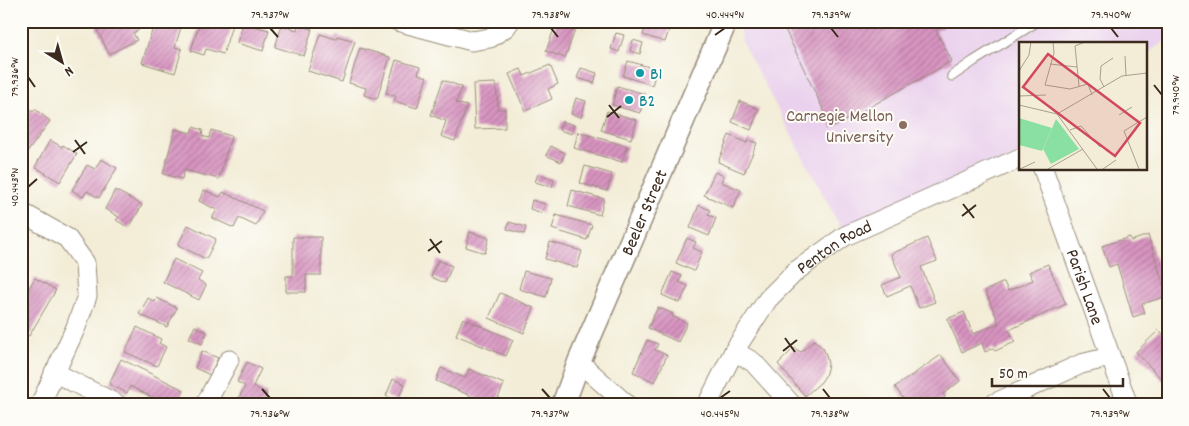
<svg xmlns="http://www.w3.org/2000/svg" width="1189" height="426" font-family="Dekko,sans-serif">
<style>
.built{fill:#ead1ed}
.building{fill:url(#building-hatch)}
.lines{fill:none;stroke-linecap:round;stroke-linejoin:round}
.service-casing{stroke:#978c7a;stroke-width:11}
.minor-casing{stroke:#978c7a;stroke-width:21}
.tertiary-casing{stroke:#978c7a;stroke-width:25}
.service{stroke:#fff;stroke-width:9}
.minor{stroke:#fff;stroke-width:19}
.tertiary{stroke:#fff;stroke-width:22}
.ticks{fill:none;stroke:#3b2a1e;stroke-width:2}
.culture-dot{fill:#0f9aa8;stroke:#fdfcf7;stroke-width:2}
.education-dot{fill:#8d6e63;stroke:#fdfcf7;stroke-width:2}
.labels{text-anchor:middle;stroke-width:4;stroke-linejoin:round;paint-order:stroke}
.culture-label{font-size:18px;fill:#0d838f;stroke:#fdfcf7;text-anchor:start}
.education-label{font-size:18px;fill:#785e54;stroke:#fdfcf7;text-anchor:end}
.street-label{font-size:18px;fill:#3b2a1e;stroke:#fdfcf7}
.inset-road{fill:none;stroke:#a99f8d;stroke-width:1}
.view{fill:#d1495b;fill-opacity:0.15;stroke:#d1495b;stroke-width:2.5}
.inset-edge{fill:none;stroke:#3b2a1e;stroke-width:2.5}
.neatline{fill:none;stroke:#3b2a1e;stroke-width:2}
.ticks-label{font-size:12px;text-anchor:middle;fill:#3b2a1e}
</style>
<defs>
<pattern id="building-hatch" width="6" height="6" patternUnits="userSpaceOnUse" patternTransform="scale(1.25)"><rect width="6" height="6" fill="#d894c1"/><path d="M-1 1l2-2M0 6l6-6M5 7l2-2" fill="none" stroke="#b0799c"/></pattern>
</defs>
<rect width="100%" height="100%" fill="#fdfcf7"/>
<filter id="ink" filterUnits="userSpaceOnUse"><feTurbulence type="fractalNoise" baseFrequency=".02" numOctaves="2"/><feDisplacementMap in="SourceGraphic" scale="10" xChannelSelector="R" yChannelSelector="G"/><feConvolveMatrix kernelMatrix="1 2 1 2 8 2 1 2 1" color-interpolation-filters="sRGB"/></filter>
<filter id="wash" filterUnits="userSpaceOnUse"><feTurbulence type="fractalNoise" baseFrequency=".0096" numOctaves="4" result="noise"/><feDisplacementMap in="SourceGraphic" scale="20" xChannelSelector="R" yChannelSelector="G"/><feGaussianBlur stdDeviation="1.12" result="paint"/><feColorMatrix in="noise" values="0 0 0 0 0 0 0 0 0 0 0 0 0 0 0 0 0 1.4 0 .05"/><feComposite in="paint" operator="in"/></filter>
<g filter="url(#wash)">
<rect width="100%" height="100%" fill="#f3edd7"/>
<path class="built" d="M 738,21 L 1168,21 L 1168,39 L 1146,54 L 1148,94 L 1145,96 L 1145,44 L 1020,44 L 1020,154 L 845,236 L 742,42 Z"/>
<g id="blocks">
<path class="building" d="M 103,21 L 134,21 L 139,30 L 133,33 L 137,40 L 109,54 L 96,27 L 104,23 Z
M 155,21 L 173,21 L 182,24 L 175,47 L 182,49 L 175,73 L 142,63 Z
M 200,21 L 233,22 L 223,54 L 206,49 L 204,55 L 191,51 Z
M 557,21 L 578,21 L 565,58 L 546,51 Z
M 647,21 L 672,21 L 665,42 L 643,35 Z
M 781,21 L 837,21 L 840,26 L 847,21 L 952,21 L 936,31 L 952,61 L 832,128 Z
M 243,23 L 269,30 L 263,51 L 237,43 Z
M 282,25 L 297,30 L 298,25 L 312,29 L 304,56 L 275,47 Z
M 616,33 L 624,35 L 619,52 L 611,49 Z
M 320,34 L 336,39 L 337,36 L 355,41 L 342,82 L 308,71 Z
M 633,40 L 643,43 L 640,54 L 630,51 Z
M 360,48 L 390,57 L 377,99 L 364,95 L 366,88 L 349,83 Z
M 396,60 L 420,67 L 418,74 L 427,77 L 417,108 L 394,101 L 396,96 L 386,93 Z
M 628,61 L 657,69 L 652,85 L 623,76 Z
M 550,65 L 558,84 L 548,89 L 552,99 L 525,111 L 509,74 L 521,69 L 524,76 Z
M 581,68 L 597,73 L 594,83 L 577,78 Z
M 443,80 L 462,87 L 456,103 L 467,106 L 455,141 L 441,136 L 446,121 L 431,115 Z
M 496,83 L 498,109 L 505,109 L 505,128 L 475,129 L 473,84 Z
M 617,86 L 645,94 L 640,113 L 612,105 Z
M 576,98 L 586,101 L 581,117 L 571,114 Z
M 740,101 L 759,109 L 751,130 L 732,122 Z
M 26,107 L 33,112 L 35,109 L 50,121 L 23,158 L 21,156 L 21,113 Z
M 607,111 L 637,120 L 631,139 L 601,130 Z
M 562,121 L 574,125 L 572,134 L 559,130 Z
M 193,127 L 203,130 L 202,136 L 209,138 L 211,130 L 231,136 L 219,179 L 184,170 L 182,179 L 163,174 L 175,129 L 191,133 Z
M 578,132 L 627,146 L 622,162 L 574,148 Z
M 729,135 L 747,143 L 748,140 L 757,143 L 744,173 L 718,162 Z
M 50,140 L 62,147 L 63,145 L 77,154 L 60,182 L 35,167 Z
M 551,146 L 565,153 L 561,162 L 546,155 Z
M 101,159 L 117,168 L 99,198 L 87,191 L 83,197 L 72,190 L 87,165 L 95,169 Z
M 585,166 L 612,174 L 607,191 L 580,183 Z
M 715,172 L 724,176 L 721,182 L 741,190 L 733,208 L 704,195 Z
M 538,174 L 554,179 L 552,187 L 535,182 Z
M 115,190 L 142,205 L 129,228 L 116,220 L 119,217 L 105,209 Z
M 204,190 L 220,197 L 223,192 L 263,211 L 256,226 L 239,218 L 234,228 L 212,218 L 217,210 L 199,201 Z
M 572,190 L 604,199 L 600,215 L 568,206 Z
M 532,200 L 545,204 L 542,213 L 530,209 Z
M 699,205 L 710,210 L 708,215 L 716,218 L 709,236 L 690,228 Z
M 556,215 L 592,225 L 587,240 L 552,229 Z
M 509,222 L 526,227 L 524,234 L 507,229 Z
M 188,225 L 216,239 L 206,259 L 178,245 Z
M 470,232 L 489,238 L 485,253 L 466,247 Z
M 1148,235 L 1167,296 L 1142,304 L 1145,313 L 1133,317 L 1117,264 L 1109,267 L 1102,246 L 1130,237 L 1131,241 Z
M 293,237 L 321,237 L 321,275 L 306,275 L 306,292 L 286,292 L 286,276 L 293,276 Z
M 687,238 L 696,242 L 693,248 L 702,252 L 694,271 L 676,263 Z
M 927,238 L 937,261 L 921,267 L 935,302 L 919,308 L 910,286 L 887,296 L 882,285 L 901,277 L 891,254 Z
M 550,242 L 582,251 L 577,268 L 545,259 Z
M 174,259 L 202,273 L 198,280 L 206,285 L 199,300 L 163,282 Z
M 438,260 L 452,266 L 445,283 L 431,277 Z
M 1048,264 L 1066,304 L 1009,330 L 1015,342 L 995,351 L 993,348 L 985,352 L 982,343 L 962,352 L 947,319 L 964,312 L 973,334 L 999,323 L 985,291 L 1004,282 L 1008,291 L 1033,280 L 1029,272 Z
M 524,271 L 551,278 L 546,297 L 519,289 Z
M 672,272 L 682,276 L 679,282 L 688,286 L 680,303 L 662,295 Z
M 35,278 L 56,290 L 29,336 L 23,333 L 21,337 L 21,302 Z
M 500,293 L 534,308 L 524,333 L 489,318 Z
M 148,298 L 155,302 L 157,298 L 177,308 L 167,327 L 139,314 Z
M 658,307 L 673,314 L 672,316 L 687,323 L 678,342 L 648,328 Z
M 463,318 L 513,340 L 506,356 L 456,335 Z
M 195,326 L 207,332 L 202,344 L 189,338 Z
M 137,327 L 161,339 L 159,343 L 166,347 L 157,366 L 125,352 Z
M 1159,330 L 1168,339 L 1168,386 L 1136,352 Z
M 647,340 L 658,344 L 655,350 L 667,355 L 655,382 L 633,372 Z
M 814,340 L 823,348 L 826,355 L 828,364 L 827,369 L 825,376 L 821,382 L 805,396 L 778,364 L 794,348 L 801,352 Z
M 202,351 L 218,358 L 210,375 L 195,368 Z
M 941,355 L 960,381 L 943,394 L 945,397 L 934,405 L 908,405 L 895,387 Z
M 121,359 L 184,390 L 177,405 L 153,405 L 155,399 L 130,386 L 127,393 L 109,384 Z
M 247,362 L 261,369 L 253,386 L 267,394 L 262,405 L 235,405 L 245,386 L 237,382 Z
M 441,368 L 465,378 L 469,369 L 504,384 L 495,405 L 492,405 L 436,381 Z
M 393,379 L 405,384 L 397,401 L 386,396 Z"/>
</g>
</g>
<g filter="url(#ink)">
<use href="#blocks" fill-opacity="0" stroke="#978c7a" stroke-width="1"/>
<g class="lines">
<g class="service-casing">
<path id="service" d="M 952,76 L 974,61 L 1038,21"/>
</g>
<g class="minor-casing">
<g id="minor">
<path d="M 397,21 L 472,41 L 490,38 L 506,27 L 510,21"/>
<path id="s1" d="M 1043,169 L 1128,405"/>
<path d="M 21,212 L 67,238 L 85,263 L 87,296 L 76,327 L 40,405"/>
<path d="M 734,351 L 753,362 L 792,405"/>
<path d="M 579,362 L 627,405"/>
<path d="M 54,372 L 118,405"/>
<path d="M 205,405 L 229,360"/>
<path id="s2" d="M 706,405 L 710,399 L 734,351 L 768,299 L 796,271 L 845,236 L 1020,158"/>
<path d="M 991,405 L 1081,364 L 1110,357"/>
</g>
</g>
<g class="tertiary-casing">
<g id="tertiary">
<path id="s3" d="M 563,405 L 579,362 L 726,21"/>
</g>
</g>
<use href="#service" class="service"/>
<use href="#minor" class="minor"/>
<use href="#tertiary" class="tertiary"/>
</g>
</g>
<path class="ticks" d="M 270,28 L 278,37M 551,28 L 558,37M 831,28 L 838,37M 1111,28 L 1118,37M 715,35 L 725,28M 28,77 L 35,87M 1154,85 L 1162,95M 609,105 L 619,118M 607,117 L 621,106M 75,140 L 85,154M 73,152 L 87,142M 28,187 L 37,179M 963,204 L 974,218M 962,216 L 976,205M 430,239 L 440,253M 428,251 L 442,241M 785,338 L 795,352M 783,351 L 797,340M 262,389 L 270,398M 542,389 L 550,398M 823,389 L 830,398M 1103,389 L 1110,398M 720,398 L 730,391"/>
<g class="culture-dot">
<circle cx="640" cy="73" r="5"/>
<circle cx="629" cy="100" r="5"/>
</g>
<circle class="education-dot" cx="903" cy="125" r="5"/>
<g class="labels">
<g class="culture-label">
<text x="650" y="79">B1</text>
<text x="639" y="106">B2</text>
</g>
<g class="education-label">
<text x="893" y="121">Carnegie Mellon<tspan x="893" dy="21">University</tspan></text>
</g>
<g class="street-label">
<text dy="6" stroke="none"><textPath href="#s3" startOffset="209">Beeler Street</textPath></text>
<text dy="6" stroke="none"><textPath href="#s2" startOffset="208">Penton Road</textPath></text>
<text dy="6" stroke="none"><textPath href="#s1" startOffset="125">Parish Lane</textPath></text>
</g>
</g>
<g transform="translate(1019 42)">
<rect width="128" height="128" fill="#f3edd7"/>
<path d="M 37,77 L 60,107 L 32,122 L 24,107 Z" fill="#8ae0a2"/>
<path d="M 0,76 L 33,86 L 23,109 L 0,103 ZM 37,78 L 47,90 L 30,101 ZM 48,92 L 56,105 L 34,120 L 25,107 Z" fill="#8ae0a2"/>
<path class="inset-road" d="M 34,0 L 35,11 L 26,43 L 51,47 L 69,42 L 73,53M 106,14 L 107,34M 31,22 L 58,25M 0,29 L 10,13 L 12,0M 60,44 L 56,4 L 66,0M 85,45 L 81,37 L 82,24 L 94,16M 0,54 L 27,53M 0,63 L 38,72 L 78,127M 38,72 L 103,34 L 128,31M 100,73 L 113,65M 51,88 L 62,84 L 81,105M 1,127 L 16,120M 29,127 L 64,107M 84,127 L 97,118M 120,127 L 105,89 L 128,75"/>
<path class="view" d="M 29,12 L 121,81 L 96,114 L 4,45 Z"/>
<rect width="128" height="128" class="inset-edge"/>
</g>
<rect width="1189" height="426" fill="none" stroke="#fdfcf7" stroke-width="55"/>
<g transform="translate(62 62) rotate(143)" stroke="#fdfcf7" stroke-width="4" paint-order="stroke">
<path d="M0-4L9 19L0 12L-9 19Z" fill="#3b2a1e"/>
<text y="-8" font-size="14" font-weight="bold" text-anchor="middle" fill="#3b2a1e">N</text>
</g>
<path d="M992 378v8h131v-8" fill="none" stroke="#3b2a1e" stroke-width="2.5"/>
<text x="999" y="378" font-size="15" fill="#3b2a1e" stroke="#fdfcf7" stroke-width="4" paint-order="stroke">50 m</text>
<rect x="28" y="28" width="1134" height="370" class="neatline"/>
<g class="ticks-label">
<text x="270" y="18">79.937°W</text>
<text x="551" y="18">79.938°W</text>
<text x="725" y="18">40.444°N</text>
<text x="831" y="18">79.939°W</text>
<text x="1111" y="18">79.940°W</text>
<text transform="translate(14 77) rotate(-90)" y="4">79.936°W</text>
<text transform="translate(1175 95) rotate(-90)" y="4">79.940°W</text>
<text transform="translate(14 187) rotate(-90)" y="4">40.443°N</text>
<text x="270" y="417">79.936°W</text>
<text x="550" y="417">79.937°W</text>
<text x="720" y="417">40.445°N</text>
<text x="830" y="417">79.938°W</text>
<text x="1110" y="417">79.939°W</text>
</g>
</svg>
